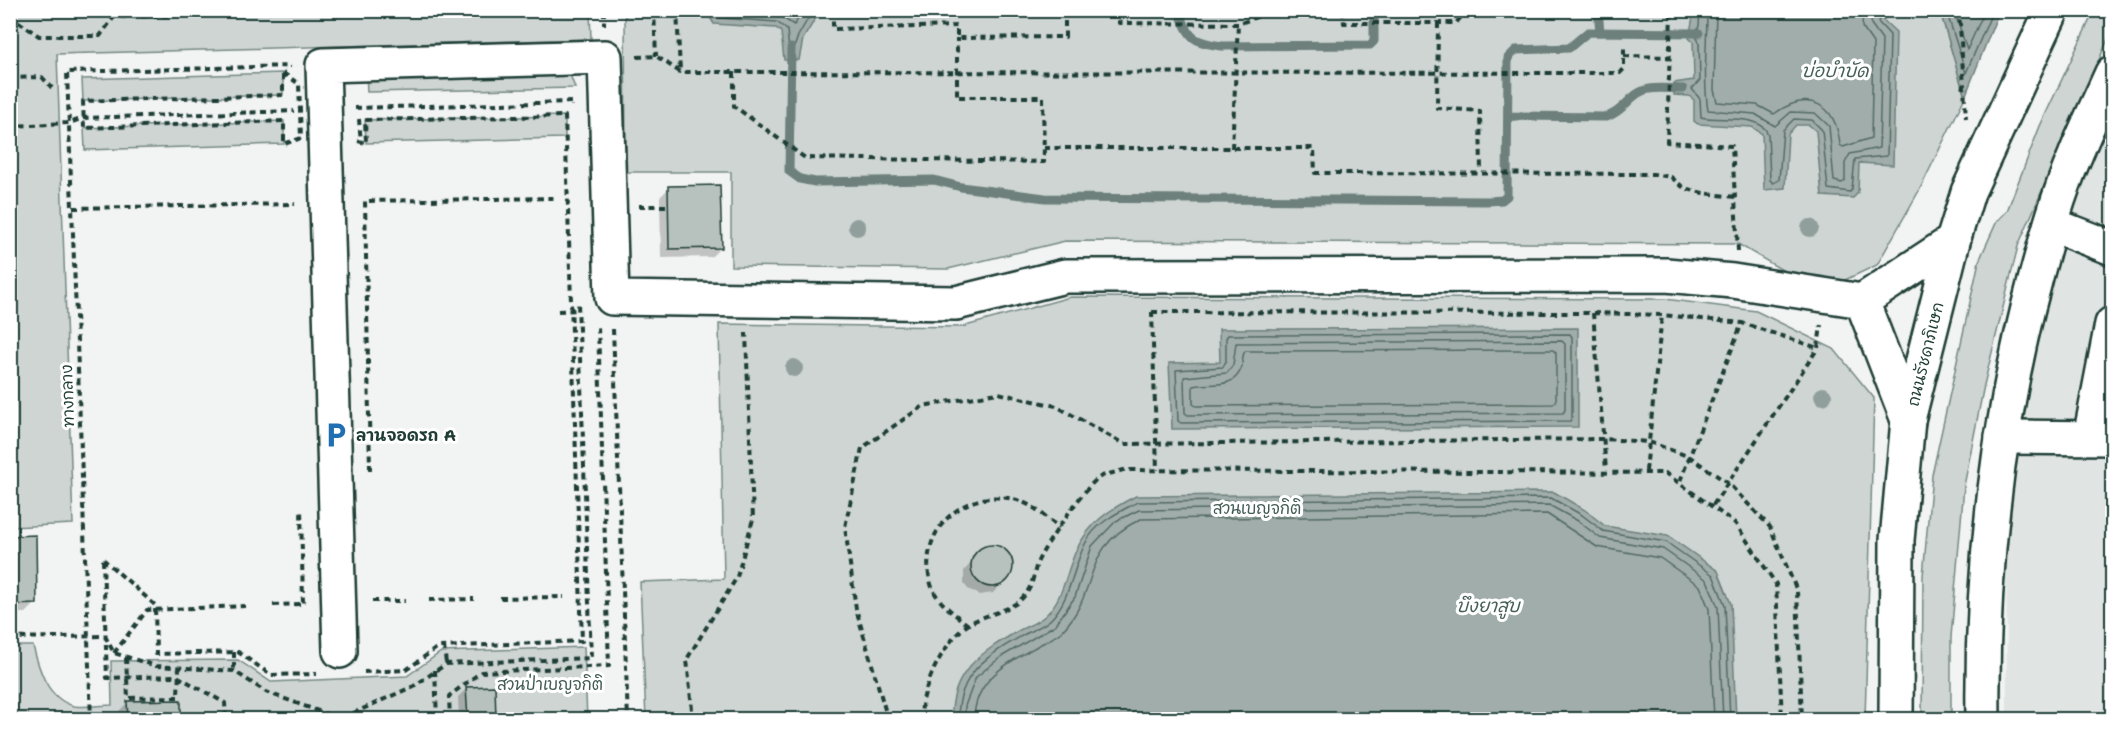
<svg xmlns="http://www.w3.org/2000/svg" width="2123" height="730" font-family="'Shantell Sans','Playpen Sans Thai',sans-serif">
<style>
.built{fill:#e0e4e3}
.green{fill:#ced5d3;stroke:#768984;stroke-width:1.5}
.water{fill:#a1adaa;stroke:#6d807b;stroke-width:1.5}
.shadow{fill:#0003}
.lines{fill:none;stroke-linecap:round;stroke-linejoin:round}
.shore{stroke:#536a63;stroke-width:1.5}
.stream{stroke:#6d807b;stroke-width:9}
.building{fill:#b7c1bd;stroke:#1f3d34;stroke-width:1.5}
.minor-casing{stroke:#1f3d34;stroke-width:38}
.major-casing{stroke:#1f3d34;stroke-width:38}
.path{stroke:#1f3d34;stroke-width:4;stroke-dasharray:6 4.5;stroke-linecap:butt}
.minor{stroke:#fff;stroke-width:33}
.major{stroke:#fff;stroke-width:33}
.tree{fill:#919f9c}
.labels{text-anchor:middle;stroke-width:6;stroke-linejoin:round;paint-order:stroke}
.street-label{font-size:16px;fill:#1f3d34;stroke:#fff}
.poi-label{font-size:16px;font-weight:bold;fill:#1f3d34;stroke:#fff;text-anchor:start}
.park-label{font-size:16px;fill:#425b54;stroke:#fff}
.water-label{font-size:18px;font-style:italic;fill:#465f57;stroke:#fff}
</style>
<rect width="100%" height="100%" fill="#f2f3f3"/>
<filter id="ink" filterUnits="userSpaceOnUse"><feTurbulence type="fractalNoise" baseFrequency=".0167" numOctaves="2"/><feDisplacementMap in="SourceGraphic" scale="12" xChannelSelector="R" yChannelSelector="G"/><feConvolveMatrix kernelMatrix="1 2 1 2 8 2 1 2 1" color-interpolation-filters="sRGB"/></filter>
<g filter="url(#ink)">
<path class="built" d="M 2112,89 L 2112,719 L 2007,720 L 2006,431 L 2052,229 Z"/>
<path class="green" d="M 10,11 L 590,11 L 591,39 L 57,54 L 73,524 L 11,527 Z
M 625,11 L 1940,11 L 1965,97 L 1920,189 L 1877,265 L 1843,281 L 1794,277 L 1738,244 L 1065,241 L 948,269 L 731,266 L 731,172 L 626,172 Z
M 2094,11 L 2112,11 L 2112,30 L 2018,246 L 1984,385 L 1964,486 L 1951,637 L 1951,719 L 1922,720 L 1923,576 L 1932,475 L 1979,261 L 1997,221 L 2007,211 L 2040,126 Z
M 568,69 L 575,88 L 367,92 L 366,71 Z
M 283,73 L 283,95 L 83,101 L 82,79 Z
M 565,116 L 565,138 L 366,143 L 365,120 Z
M 284,121 L 284,144 L 85,150 L 84,128 Z
M 1070,297 L 1665,299 L 1756,311 L 1834,349 L 1874,398 L 1865,719 L 646,719 L 640,582 L 724,579 L 719,324 L 962,327 Z
M 10,646 L 33,646 C 39,669 47,699 74,706 C 85,708 101,705 112,705 L 111,661 L 238,660 L 271,682 L 407,676 L 441,652 L 584,647 L 587,719 L 11,719 Z"/>
<path class="water" d="M 706,11 L 820,11 L 803,39 L 799,60 L 784,60 L 781,32 L 776,28 L 714,24 Z
M 1694,11 L 1891,11 L 1883,20 L 1896,32 L 1893,165 L 1859,163 L 1858,193 L 1853,198 L 1822,196 L 1816,131 L 1809,125 L 1796,125 L 1788,134 L 1785,188 L 1764,190 L 1762,134 L 1752,127 L 1698,124 L 1694,121 L 1694,100 L 1689,96 L 1674,95 L 1674,83 L 1694,80 L 1693,42 L 1689,38 Z
M 1940,11 L 1999,11 L 1965,97 Z
M 1578,328 L 1578,427 L 1172,429 L 1169,363 L 1220,362 L 1219,329 Z
M 1554,492 L 1585,510 L 1605,526 L 1668,536 L 1718,571 L 1731,604 L 1736,719 L 952,719 C 950,672 982,652 1018,631 C 1027,626 1039,622 1046,615 C 1060,601 1064,584 1070,566 C 1082,529 1102,513 1136,496 Z"/>
<path class="shadow" d="M 669,188 L 720,248 L 711,257 L 661,258 L 660,197 Z
M 10,537 L 35,604 L 26,613 L 10,613 Z
M 992,547 L 1004,550 L 1008,555 L 1011,573 L 993,593 L 980,595 L 968,589 L 964,584 L 964,571 L 981,551 Z
M 467,688 L 495,720 L 459,720 L 458,697 Z
M 128,702 L 179,720 L 119,720 L 119,711 Z"/>
<g class="lines">
<path class="shore" d="M 713,10 L 719,18 L 777,22 L 787,30 L 789,51 L 792,54 L 798,36 L 813,10
M 722,10 L 778,15 L 794,25 L 804,10
M 1700,10 L 1699,26 L 1695,34 L 1699,42 L 1700,80 L 1692,89 L 1700,99 L 1701,117 C 1719,122 1759,112 1768,134 L 1770,180 L 1773,183 L 1779,180 L 1783,130 L 1794,119 L 1812,120 L 1822,130 L 1828,189 L 1850,192 L 1852,189 L 1855,159 L 1887,156 L 1890,35 L 1878,22 L 1883,10
M 1707,10 C 1707,43 1703,79 1708,110 L 1755,114 L 1775,126 L 1791,112 L 1815,113 L 1829,126 L 1834,181 L 1842,183 L 1845,181 L 1845,163 L 1850,154 L 1879,148 L 1882,39 L 1871,24 L 1873,10
M 1716,10 L 1714,90 L 1717,102 L 1757,105 L 1774,114 C 1808,89 1836,103 1840,145 L 1843,147 L 1871,138 L 1873,43 L 1862,27 L 1863,10
M 1946,10 L 1966,73 L 1993,10
M 1954,10 L 1967,50 L 1985,10
M 1570,334 L 1572,337 L 1572,418 L 1570,421 L 1181,423 L 1178,421 L 1176,370 L 1223,367 L 1226,361 L 1226,338 L 1228,335 Z
M 1562,341 L 1565,344 L 1565,410 L 1563,413 L 1188,415 L 1185,413 L 1184,377 L 1227,373 L 1233,365 L 1236,343 Z
M 1553,350 L 1556,353 L 1556,402 L 1553,404 L 1196,406 L 1193,404 L 1193,386 C 1210,382 1233,390 1241,369 C 1244,363 1241,357 1245,351 Z
M 958,720 C 958,671 989,655 1027,633 C 1035,629 1045,625 1051,619 C 1071,598 1072,570 1085,544 C 1094,524 1118,512 1138,502 L 1551,498 L 1582,515 L 1603,531 L 1666,542 L 1713,575 L 1725,605 L 1730,720
M 965,720 L 965,706 L 976,677 L 1001,657 L 1055,625 L 1075,597 L 1092,546 L 1116,521 L 1139,510 L 1549,505 L 1578,521 L 1600,538 L 1663,549 L 1707,580 L 1718,607 L 1723,720
M 974,720 C 974,679 1008,663 1039,645 C 1047,641 1056,637 1062,631 C 1102,589 1078,549 1141,519 L 1547,514 L 1597,547 L 1660,558 L 1700,586 L 1709,609 L 1714,720"/>
<path class="stream" d="M 1179,10 C 1189,38 1192,42 1222,46 L 1370,45 L 1374,41 L 1374,10
M 1598,10 L 1600,32
M 791,48 L 789,171 L 800,179 L 815,182 L 934,180 L 961,187 L 1045,198 L 1489,201 L 1502,200 L 1507,196 L 1508,58 L 1516,50 L 1569,48 L 1588,32 L 1699,33
M 1508,116 L 1607,117 C 1625,109 1624,103 1637,94 C 1649,85 1669,89 1683,89"/>
</g>
<path class="building" d="M 720,185 L 722,248 L 669,249 L 668,186 Z
M 36,535 L 37,604 L 10,605 L 10,536 Z
M971 566a21 21 0 1 1 42 0a21 21 0 1 1-42 0Z
M 495,686 L 496,720 L 468,720 L 466,687 Z
M 181,700 L 181,720 L 128,720 L 127,701 Z"/>
<g class="lines">
<g class="minor-casing">
<path id="minor" d="M 2051,224 L 2112,248
M 1862,301 L 1908,420
M 2002,437 L 2111,438
M 2090,438 L 2112,324
M 340,651 L 323,65 L 605,57 L 612,298 L 956,303 L 1065,276 L 1666,275 L 1733,281 L 1862,301 L 1953,241"/>
</g>
<g class="major-casing">
<path id="major" d="M 1896,720 L 1897,540 L 1908,420 L 1953,241 L 1968,192 L 2052,10
M 1983,720 C 1981,570 1997,422 2036,277 C 2047,236 2058,195 2075,156 C 2086,128 2100,100 2112,73"/>
</g>
<path class="path" d="M 604,10 L 604,25
M 654,10 L 656,56
M 677,10 L 680,71
M 833,10 L 833,29 L 957,26 L 957,38 L 1065,37 L 1065,10
M 1119,10 L 1119,23 L 1238,24 L 1275,10
M 1343,10 L 1344,23 L 1456,23 L 1467,10
M 1640,10 L 1671,12 L 1667,142 L 1732,146 L 1738,251
M 1959,10 L 1966,118
M 10,16 L 39,36 L 100,36 L 114,17 L 195,15 L 202,10
M 1438,23 L 1437,108 L 1480,111 L 1481,172
M 1624,56 L 1670,57
M 637,57 L 656,56 L 680,72 L 1620,73 L 1624,69 L 1624,46
M 734,72 L 734,106 L 805,158 L 1044,162 L 1043,97 L 957,97 L 957,38
M 283,73 L 299,84 L 301,138 L 284,144 L 284,121 L 84,128 L 83,101 L 283,95 Z
M 10,78 L 42,77 L 52,88
M 355,108 L 572,102 L 572,106
M 359,119 L 361,143
M 10,126 L 69,123 L 84,118 L 294,111
M 358,141 L 366,143 L 365,120 L 565,116 L 582,641 L 438,647 L 406,670 L 364,672
M 1044,148 L 1314,148 L 1315,173 L 1653,174 L 1671,177 L 1684,188 L 1703,193 L 1735,197
M 1232,148 L 1238,24
M 639,206 L 668,206
M 73,208 L 295,204
M 558,311 L 579,310
M 1152,312 L 1593,313 L 1662,315 L 1742,323 L 1818,348
M 1152,312 L 1157,470
M 1593,313 L 1606,470
M 613,329 L 628,720
M 370,470 L 365,201 L 554,198
M 1646,471 L 1662,315
M 1680,481 L 1742,323
M 1713,505 L 1818,348 L 1821,325
M 103,559 L 155,605 L 156,654 L 238,652 L 271,675 L 317,674
M 103,560 L 107,678 L 177,676 L 225,703 L 226,720
M 500,598 L 564,597
M 429,600 L 474,599
M 372,601 L 405,601
M 273,605 L 303,604 L 301,508
M 968,625 C 955,614 936,602 931,584 C 917,534 958,492 1008,498 C 1029,501 1044,515 1059,528
M 10,638 L 105,636 L 114,653 L 156,666 L 234,671 L 266,692 L 340,719 L 414,686 L 446,664 L 591,658 L 578,303
M 444,646 L 446,664
M 234,652 L 234,671
M 114,653 L 147,610 L 245,606
M 126,658 L 128,698 L 178,697 L 179,668
M 435,670 L 437,720
M 91,720 L 67,72 L 291,66
M 450,720 L 449,696 L 481,672 L 609,666 L 598,326
M 693,720 L 687,659 L 737,577 L 753,519 L 746,333
M 888,720 L 856,609 L 845,527 L 862,448 L 923,406 L 998,393 L 1056,406 L 1124,444 L 1604,439 L 1649,442 L 1690,457 L 1729,484 L 1770,527 L 1797,591 L 1802,720
M 921,720 C 920,690 943,641 969,624 C 986,613 1012,612 1025,595 C 1034,584 1033,573 1038,561 C 1045,545 1084,489 1097,479 C 1103,474 1115,473 1123,470 L 1665,473 L 1735,523 L 1776,584 L 1782,720"/>
<use href="#minor" class="minor"/>
<use href="#major" class="major"/>
</g>
<g class="tree">
<circle cx="857" cy="227" r="9"/>
<circle cx="1810" cy="228" r="9"/>
<circle cx="794" cy="368" r="9"/>
<circle cx="1823" cy="396" r="9"/>
</g>
</g>
<defs>
<g id="parking-bare" transform="scale(2.07)"><path d="M-3.5-5.5H1a3.5 3.5 0 0 1 0 7H-1V5.5H-3.5ZM-1-3.4V-.6H.8a1.4 1.4 0 0 0 0-2.8Z" fill="#1f6fb2" stroke="#fff" stroke-width="2.5" paint-order="stroke"/></g>
</defs>
<g fill-rule="evenodd">
<use href="#parking-bare" x="336" y="435"/>
</g>
<g class="labels">
<g class="street-label">
<text transform="translate(1925 354) rotate(-76)" y="6">ถนนรัชดาภิเษก</text>
<text transform="translate(67 396) rotate(-92)" y="6">ทางกลาง</text>
</g>
<g class="poi-label">
<text x="356" y="441">ลานจอดรถ A</text>
</g>
<g class="park-label">
<text x="1257" y="514">สวนเบญจกิติ</text>
<text x="550" y="690">สวนป่าเบญจกิติ</text>
</g>
<g class="water-label">
<text x="1835" y="77">บ่อบำบัด</text>
<text x="1488" y="612">บึงยาสูบ</text>
</g>
</g>
<rect width="2123" height="730" fill="none" stroke="#fff" stroke-width="36"/>
<rect x="18" y="18" width="2087" height="694" fill="none" stroke="#1f3d34" stroke-width="2" filter="url(#ink)"/>
</svg>
